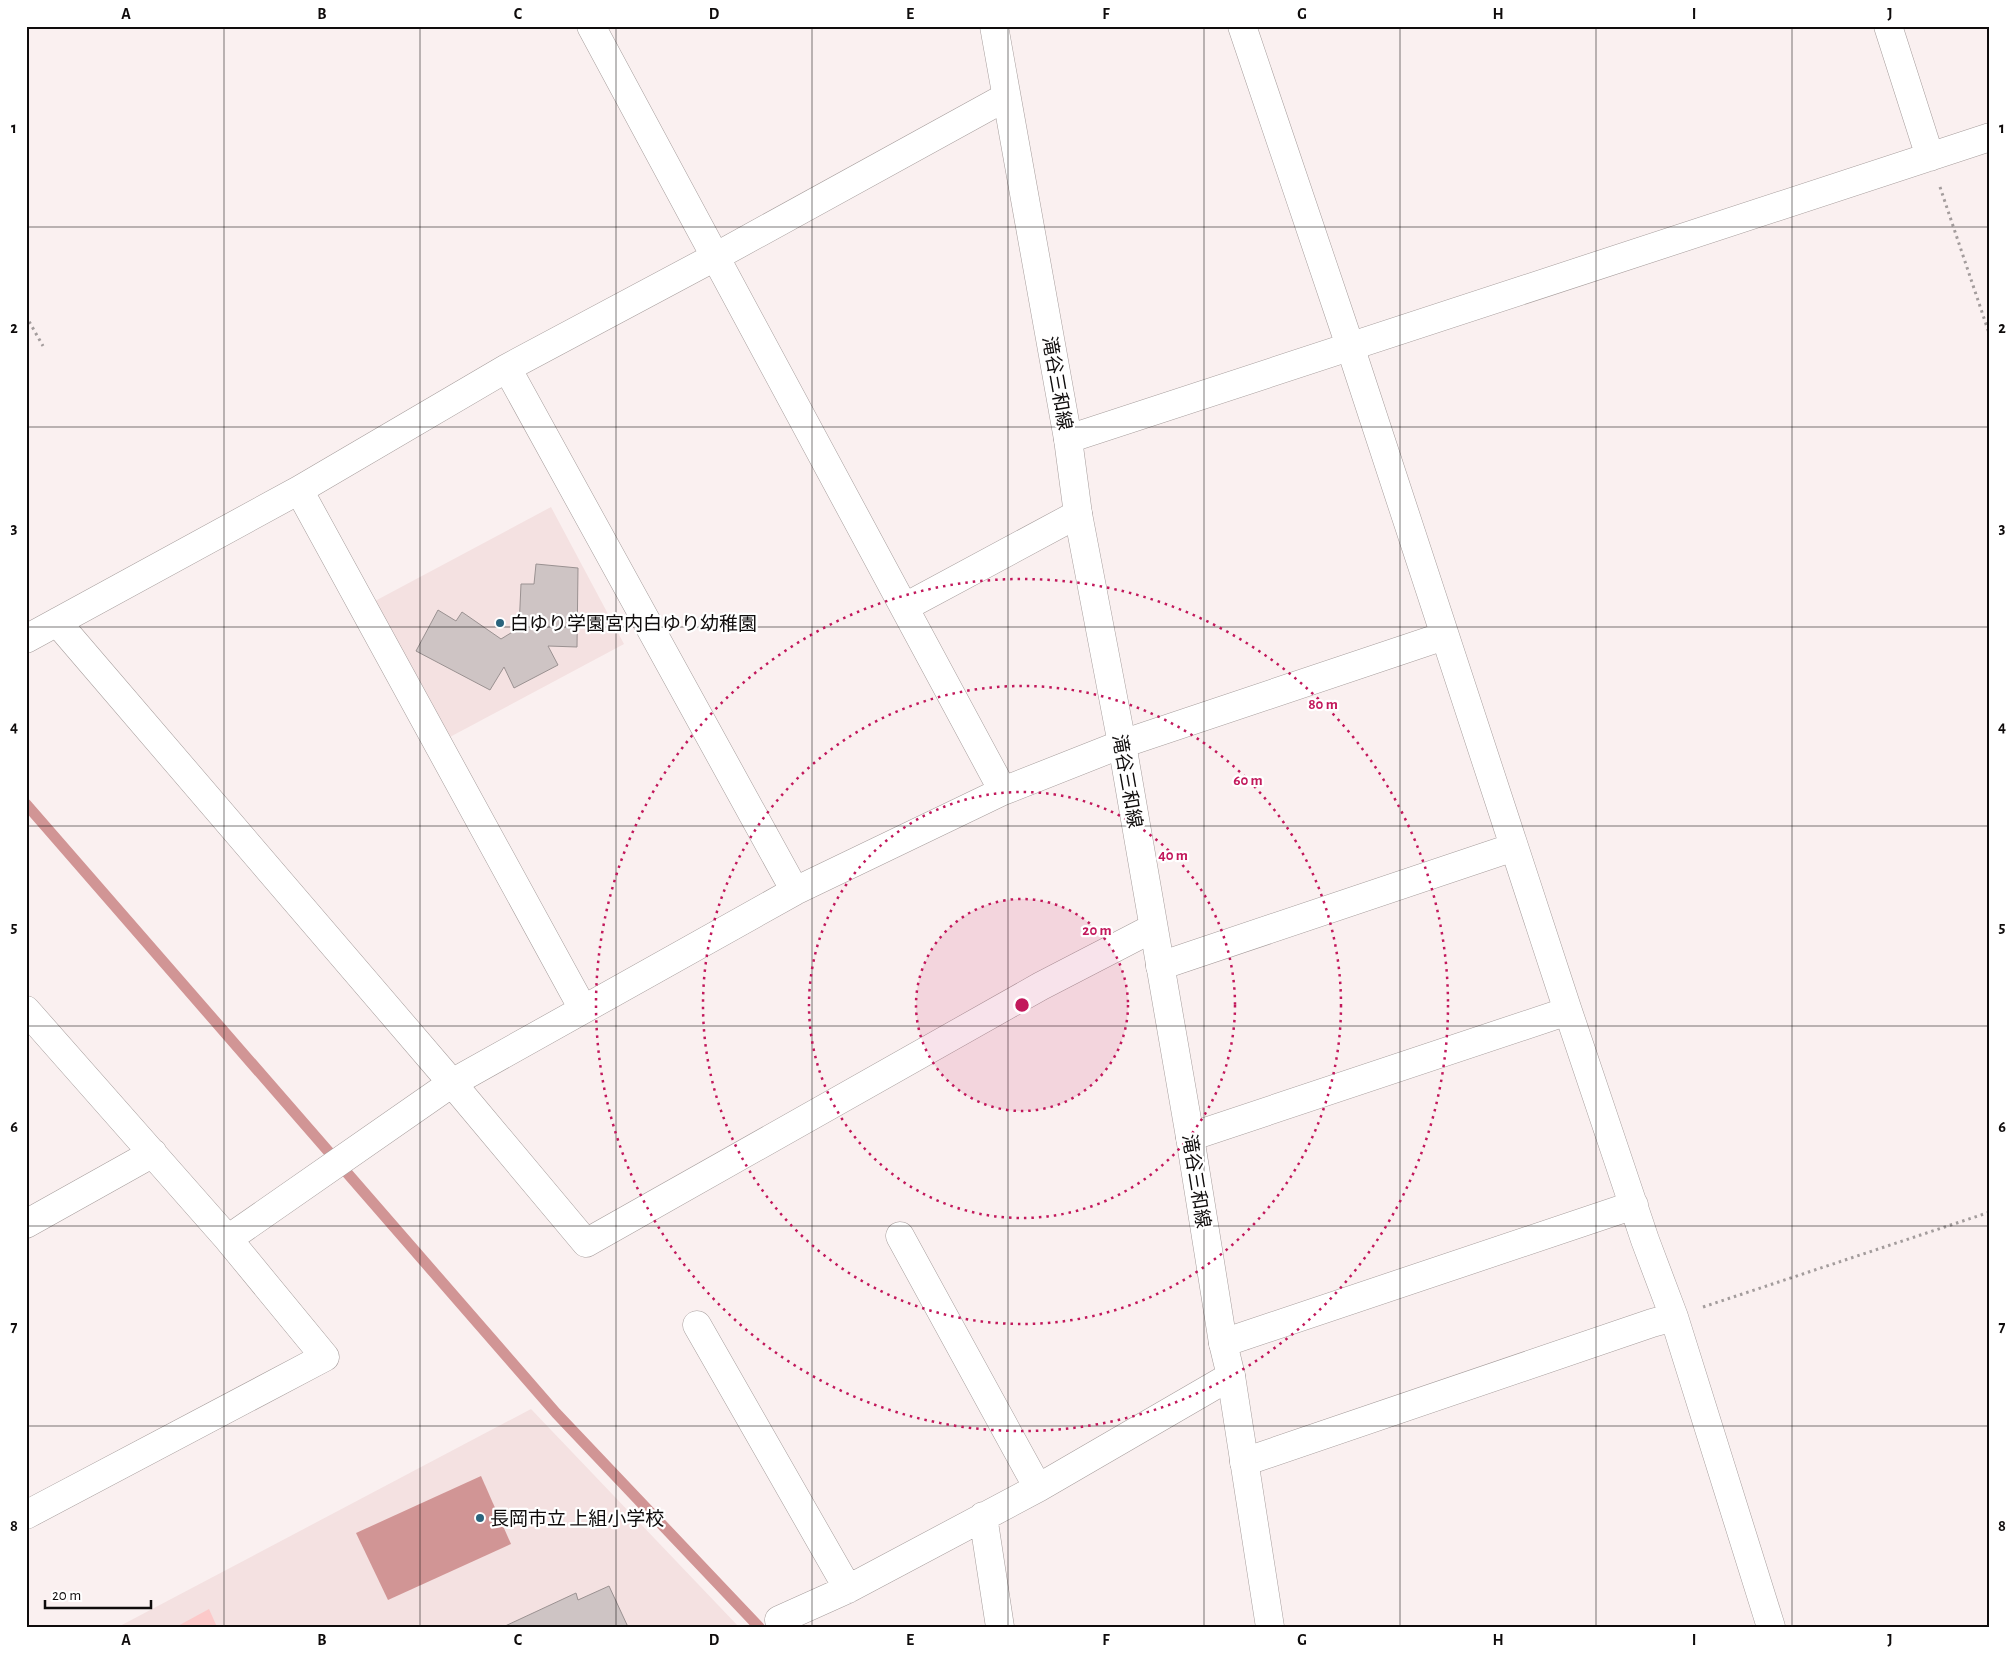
<svg xmlns="http://www.w3.org/2000/svg" width="2016" height="1653" font-family="'Alegreya Sans','Noto Sans JP',sans-serif">
<style>
.built{fill:#f4e1e1}
.green{fill:#fcc9c9}
.water{fill:#d19595}
.lines{fill:none;stroke-linecap:round;stroke-linejoin:round}
.stream{stroke:#d19595;stroke-width:11}
.building{fill:#cec4c4;stroke:#9a9191}
.minor-casing{stroke:#a69d9c;stroke-width:29}
.secondary-casing{stroke:#a69d9c;stroke-width:29}
.path{stroke:#a39c9c;stroke-width:3;stroke-dasharray:2.5 4;stroke-linecap:butt}
.minor{stroke:#fff;stroke-width:28}
.secondary{stroke:#fff;stroke-width:28}
.grid{fill:none;stroke:#0f0c0c;stroke-width:1;stroke-opacity:0.55}
.ring{fill:none;stroke:#c2185b;stroke-width:2.5;stroke-dasharray:2.5 5}
.poi-dot{fill:#2b647d;stroke:#fff;stroke-width:2}
.labels{text-anchor:middle;stroke-width:4.5;stroke-linejoin:round;paint-order:stroke}
.street-label{font-size:19px;fill:#0f0c0c;stroke:#fff}
.poi-label{font-size:19px;fill:#0f0c0c;stroke:#fff;text-anchor:start}
.centre{fill:#c2185b;stroke:#fff;stroke-width:2.5}
.ring-label{font-size:15px;text-anchor:middle;font-weight:bold;fill:#c2185b;stroke:#fff;stroke-width:4.5;stroke-linejoin:round;paint-order:stroke}
.neatline{fill:none;stroke:#0f0c0c;stroke-width:2}
.grid-label{font-size:16px;text-anchor:middle;font-weight:bold;fill:#0f0c0c}
</style>
<rect width="100%" height="100%" fill="#faf0f0"/>
<path class="built" d="M 551,507 L 624,644 L 448,738 L 375,601 Z
M 531,1409 L 739,1627 L 118,1627 Z"/>
<path class="green" d="M 209,1609 L 217,1627 L 176,1627 Z"/>
<path class="water" d="M 481,1476 L 511,1544 L 388,1600 L 356,1533 Z"/>
<g class="lines">
<path class="stream" d="M 26,804 L 556,1413 L 759,1627"/>
</g>
<path class="building" d="M 536,564 L 578,568 L 577,647 L 548,646 L 558,665 L 514,688 L 504,667 L 490,690 L 416,651 L 438,610 L 456,621 L 462,612 L 501,639 L 519,628 L 521,584 L 534,584 Z
M 609,1586 L 628,1627 L 503,1627 L 576,1593 L 578,1600 Z"/>
<g class="lines">
<g class="minor-casing">
<path id="minor" d="M 591,26 L 1003,791
M 1242,26 L 1350,346 L 1568,1011 L 1645,1240 L 1674,1317 L 1771,1627
M 1888,26 L 1930,157
M 507,368 L 795,891
M 1068,439 L 1990,137
M 299,490 L 583,1009
M 905,607 L 1078,514
M 57,622 L 452,1083 L 586,1243 L 1041,986 L 1153,928
M 26,639 L 299,490 L 507,368 L 715,257 L 1006,97
M 1160,966 L 1514,847
M 26,1010 L 228,1239 L 325,1357 L 26,1515
M 1190,1137 L 1568,1011
M 26,1224 L 153,1153
M 900,1236 L 1038,1488
M 228,1239 L 452,1083 L 795,891 L 1003,791 L 1122,744 L 1444,636
M 697,1325 L 848,1589
M 1223,1343 L 1634,1205
M 1244,1462 L 1652,1323 L 1674,1317
M 983,1516 L 1000,1627
M 779,1620 L 848,1589 L 1038,1488 L 1231,1376"/>
</g>
<g class="secondary-casing">
<path id="secondary" d="M 994,26 L 1068,439 L 1078,514 L 1122,744 L 1190,1137 L 1223,1343 L 1231,1376 L 1270,1627"/>
</g>
<path class="path" d="M 1940,187 L 1990,336
M 26,316 L 43,346
M 1703,1307 L 1990,1212"/>
<use href="#minor" class="minor"/>
<use href="#secondary" class="secondary"/>
</g>
<path class="grid" d="M 224,26 L 224,1627M 420,26 L 420,1627M 616,26 L 616,1627M 812,26 L 812,1627M 1008,26 L 1008,1627M 1204,26 L 1204,1627M 1400,26 L 1400,1627M 1596,26 L 1596,1627M 1792,26 L 1792,1627M 26,227 L 1990,227M 26,427 L 1990,427M 26,627 L 1990,627M 26,826 L 1990,826M 26,1026 L 1990,1026M 26,1226 L 1990,1226M 26,1426 L 1990,1426"/>
<circle cx="1022" cy="1005" r="106" fill="#c2185b" fill-opacity=".12"/>
<g class="ring">
<circle cx="1022" cy="1005" r="106"/>
<circle cx="1022" cy="1005" r="213"/>
<circle cx="1022" cy="1005" r="319"/>
<circle cx="1022" cy="1005" r="426"/>
</g>
<g class="poi-dot">
<circle cx="500" cy="623" r="5"/>
<circle cx="480" cy="1518" r="5"/>
</g>
<g class="labels">
<g class="street-label">
<text transform="translate(1058 383) rotate(80)" y="7">滝谷三和線</text>
<text transform="translate(1128 781) rotate(80)" y="7">滝谷三和線</text>
<text transform="translate(1197 1181) rotate(81)" y="7">滝谷三和線</text>
</g>
<g class="poi-label">
<text x="510" y="630">白ゆり学園宮内白ゆり幼稚園</text>
<text x="490" y="1525">長岡市立 上組小学校</text>
</g>
</g>
<circle cx="1022" cy="1005" r="8" class="centre"/>
<g class="ring-label">
<text x="1323" y="709">80 m</text>
<text x="1248" y="785">60 m</text>
<text x="1173" y="860">40 m</text>
<text x="1097" y="935">20 m</text>
</g>
<rect width="2016" height="1653" fill="none" stroke="#ffffff" stroke-width="55"/>
<path d="M45 1600v8h106v-8" fill="none" stroke="#0f0c0c" stroke-width="2.5"/>
<text x="52" y="1600" font-size="15" fill="#0f0c0c" stroke="#ffffff" stroke-width="4" paint-order="stroke">20 m</text>
<rect x="28" y="28" width="1960" height="1598" class="neatline"/>
<g class="grid-label">
<text x="126" y="19">A</text>
<text x="322" y="19">B</text>
<text x="518" y="19">C</text>
<text x="714" y="19">D</text>
<text x="910" y="19">E</text>
<text x="1106" y="19">F</text>
<text x="1302" y="19">G</text>
<text x="1498" y="19">H</text>
<text x="1694" y="19">I</text>
<text x="1890" y="19">J</text>
<text x="14" y="133">1</text>
<text x="2002" y="133">1</text>
<text x="14" y="333">2</text>
<text x="2002" y="333">2</text>
<text x="14" y="533">3</text>
<text x="2002" y="533">3</text>
<text x="14" y="732">4</text>
<text x="2002" y="732">4</text>
<text x="14" y="932">5</text>
<text x="2002" y="932">5</text>
<text x="14" y="1132">6</text>
<text x="2002" y="1132">6</text>
<text x="14" y="1332">7</text>
<text x="2002" y="1332">7</text>
<text x="14" y="1531">8</text>
<text x="2002" y="1531">8</text>
<text x="126" y="1645">A</text>
<text x="322" y="1645">B</text>
<text x="518" y="1645">C</text>
<text x="714" y="1645">D</text>
<text x="910" y="1645">E</text>
<text x="1106" y="1645">F</text>
<text x="1302" y="1645">G</text>
<text x="1498" y="1645">H</text>
<text x="1694" y="1645">I</text>
<text x="1890" y="1645">J</text>
</g>
</svg>
